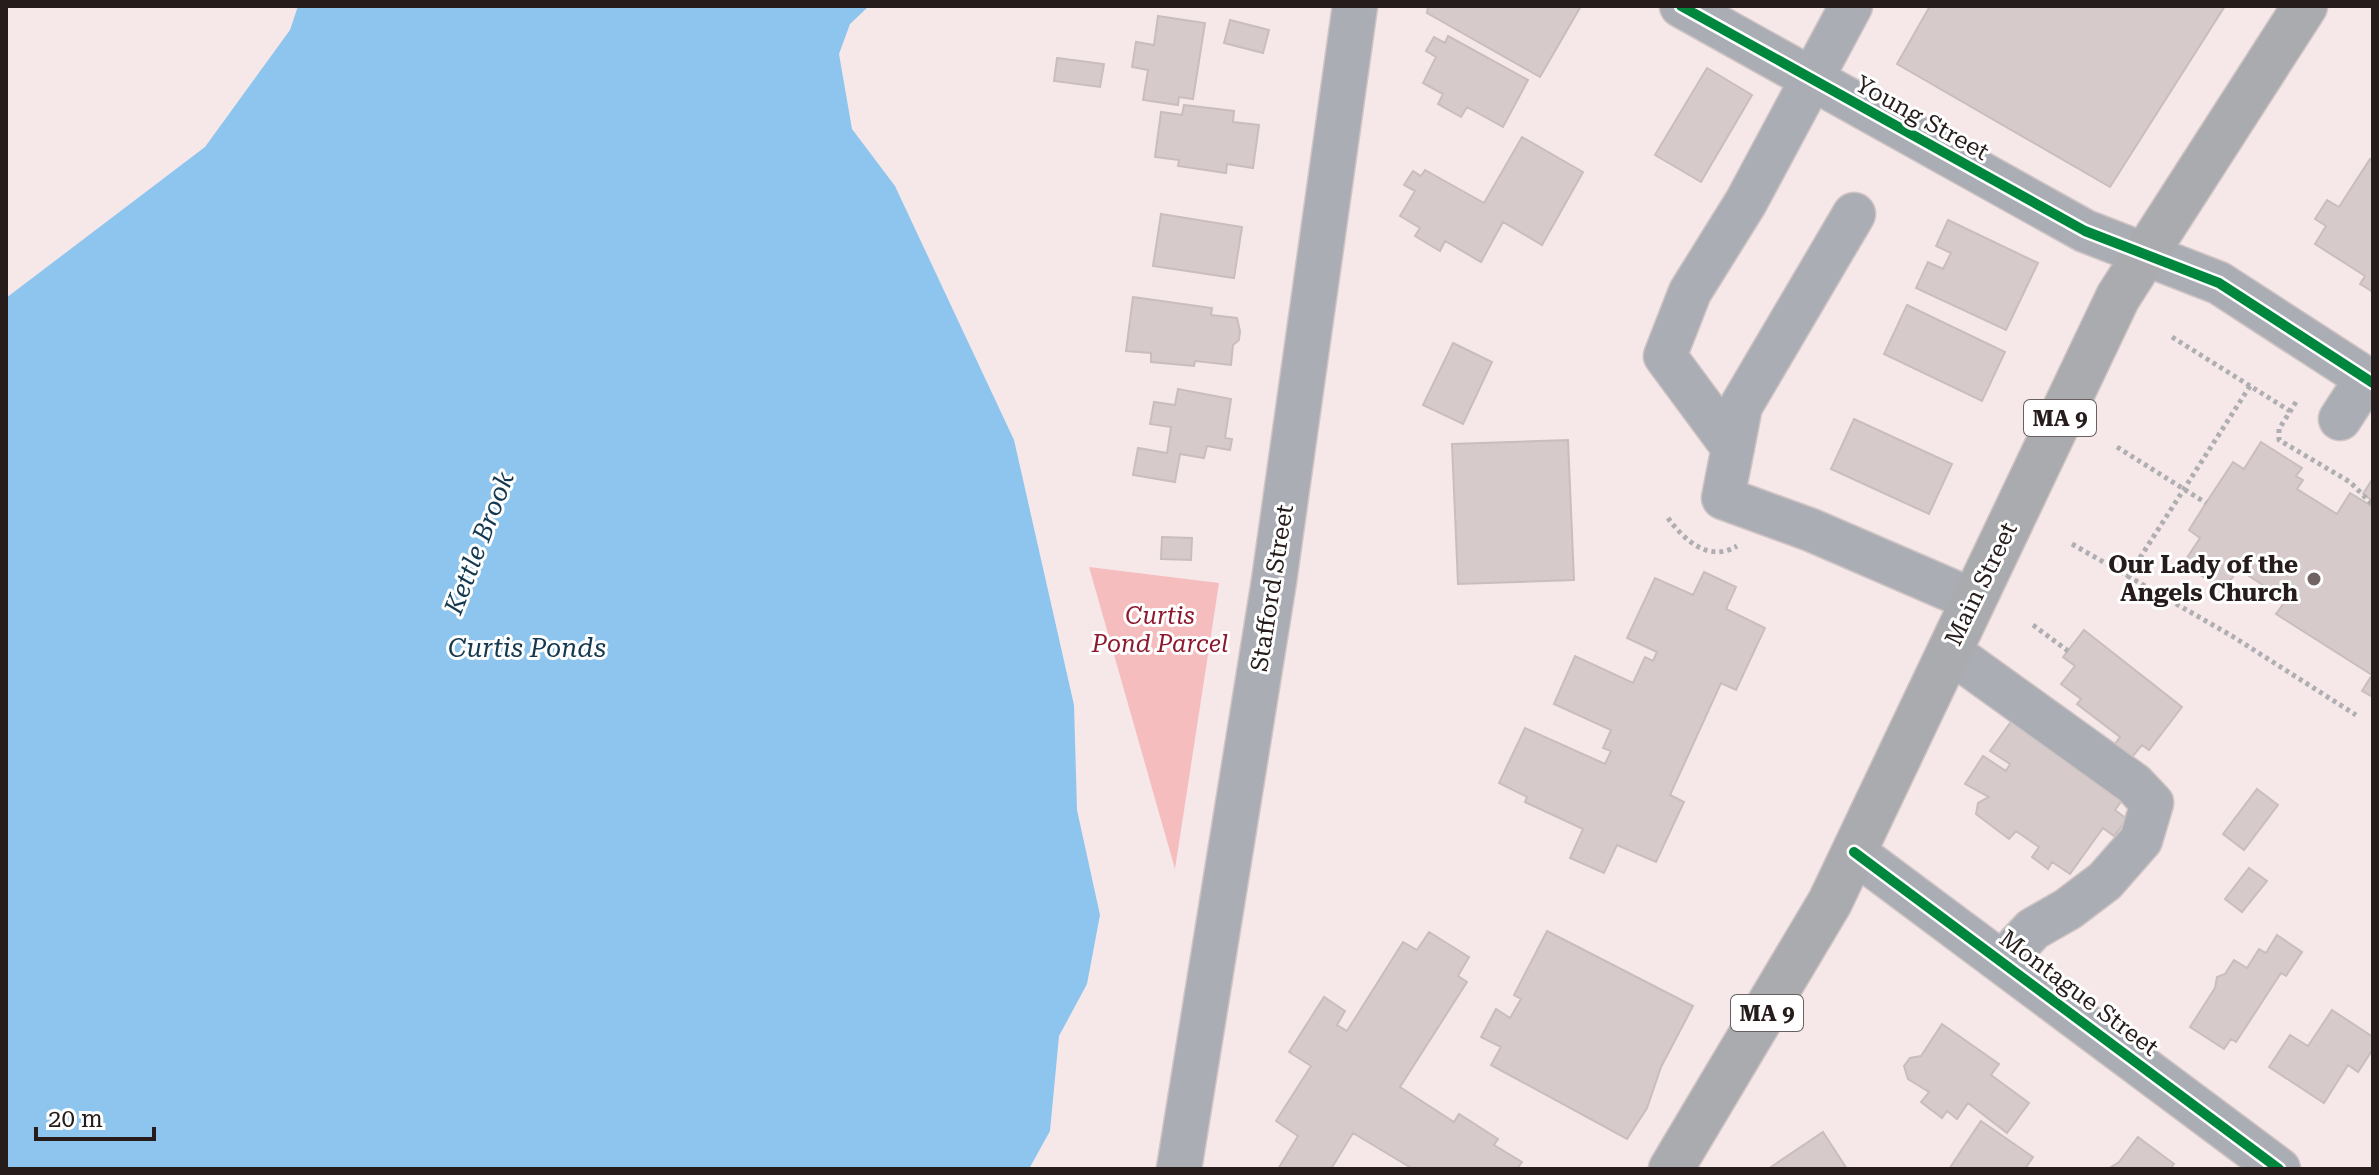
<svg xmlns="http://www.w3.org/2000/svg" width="2379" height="1175" font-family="'Roboto Serif',serif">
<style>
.green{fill:#f6bdbe}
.water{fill:#8dc5ee}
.building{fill:#d6caca;stroke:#c9bdbd;stroke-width:2}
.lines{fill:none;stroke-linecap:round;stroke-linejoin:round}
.minor-casing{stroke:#d0c4c4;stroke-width:45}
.major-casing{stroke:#d0c4c4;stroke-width:47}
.highway-casing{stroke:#d0c4c4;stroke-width:47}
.path{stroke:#afaeb2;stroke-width:5;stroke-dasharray:4 4;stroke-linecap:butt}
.minor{stroke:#aaaeb4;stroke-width:42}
.major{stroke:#aaaeb4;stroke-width:44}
.highway{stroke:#aaabaf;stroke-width:44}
.cycleway-casing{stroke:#fff;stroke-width:15}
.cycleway{stroke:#00873e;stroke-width:10}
.poi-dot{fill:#6f6363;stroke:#fff;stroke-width:3}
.labels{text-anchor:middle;stroke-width:6;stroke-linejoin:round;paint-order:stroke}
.shield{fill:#fff;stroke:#686060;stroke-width:2}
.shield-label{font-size:22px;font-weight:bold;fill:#271c1c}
.street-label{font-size:24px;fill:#271c1c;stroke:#fff}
.poi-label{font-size:24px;font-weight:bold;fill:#271c1c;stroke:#fff;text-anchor:end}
.park-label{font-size:24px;font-style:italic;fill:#8c192d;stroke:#fff}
.water-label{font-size:26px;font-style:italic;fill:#133850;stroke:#fff}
</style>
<rect width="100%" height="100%" fill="#f6e8e8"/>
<path class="green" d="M 1089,567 L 1219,583 L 1175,869 Z"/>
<path class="water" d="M 298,6 L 869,6 L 850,24 L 839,54 L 852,129 L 895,186 L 1014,440 L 1074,705 L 1077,810 L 1100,915 L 1087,984 L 1059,1036 L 1050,1131 L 1029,1169 L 6,1169 L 6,298 L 205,147 L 290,30 Z"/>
<path class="building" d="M 1428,6 L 1581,6 L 1540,77 L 1427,13 Z
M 1930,6 L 2225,6 L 2110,187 L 1897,64 Z
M 1158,16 L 1205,23 L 1193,99 L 1179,97 L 1178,105 L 1143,100 L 1148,70 L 1132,67 L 1136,42 L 1154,45 Z
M 1230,20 L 1269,30 L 1263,53 L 1224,43 Z
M 1448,36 L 1528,80 L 1503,127 L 1467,107 L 1461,117 L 1438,104 L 1443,94 L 1423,83 L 1436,57 L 1426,51 L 1434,37 L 1445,43 Z
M 1057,58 L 1104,64 L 1100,87 L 1054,81 Z
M 1707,68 L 1752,95 L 1701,182 L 1655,155 Z
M 1184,105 L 1234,111 L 1233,122 L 1259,125 L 1253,168 L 1227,164 L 1226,173 L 1178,166 L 1179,160 L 1155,157 L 1161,112 L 1182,115 Z
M 1522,137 L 1583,172 L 1542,245 L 1503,222 L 1481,262 L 1445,241 L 1440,251 L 1415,236 L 1420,228 L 1400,216 L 1415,191 L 1404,185 L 1413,171 L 1421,176 L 1425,170 L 1484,203 Z
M 2370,159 L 2373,161 L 2373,292 L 2360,284 L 2365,276 L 2315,244 L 2326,226 L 2315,219 L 2327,200 L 2339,207 Z
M 1161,214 L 1242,227 L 1234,278 L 1153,266 Z
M 1948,220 L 2038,263 L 2006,330 L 1916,288 L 1928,262 L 1943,269 L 1951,253 L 1936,246 Z
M 1133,297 L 1212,308 L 1211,315 L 1237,318 L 1240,331 L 1239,340 L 1233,345 L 1231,365 L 1195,361 L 1194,366 L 1151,362 L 1151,353 L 1126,351 Z
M 1907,305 L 2005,352 L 1982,401 L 1884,354 Z
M 1453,343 L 1492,362 L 1463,424 L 1423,405 Z
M 1178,389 L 1231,399 L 1225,438 L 1232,439 L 1230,450 L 1207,446 L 1204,458 L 1180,454 L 1175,482 L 1133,475 L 1138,448 L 1167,453 L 1171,427 L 1150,424 L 1154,402 L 1175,405 Z
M 1854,419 L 1952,464 L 1929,514 L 1831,469 Z
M 1568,440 L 1574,580 L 1458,584 L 1452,444 Z
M 2261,442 L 2302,468 L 2296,476 L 2303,480 L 2297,489 L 2337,514 L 2350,493 L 2373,507 L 2373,697 L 2362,691 L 2372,675 L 2276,614 L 2286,600 L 2238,569 L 2224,590 L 2183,564 L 2200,538 L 2189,530 L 2206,503 L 2233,462 L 2244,469 Z
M 2373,478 L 2373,501 L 2363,494 Z
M 1162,537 L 1192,538 L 1191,560 L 1161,559 Z
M 1704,572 L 1736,587 L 1726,609 L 1765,628 L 1736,690 L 1721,683 L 1670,795 L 1684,802 L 1656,862 L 1617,845 L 1604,873 L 1570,858 L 1583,829 L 1525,802 L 1527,797 L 1499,783 L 1525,728 L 1605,764 L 1611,751 L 1603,748 L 1611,730 L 1554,704 L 1575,656 L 1633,683 L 1645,657 L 1653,661 L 1657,652 L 1627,638 L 1655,578 L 1693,595 Z
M 2084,630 L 2182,707 L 2149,750 L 2142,745 L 2132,757 L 2115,744 L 2120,737 L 2077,704 L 2081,699 L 2061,684 L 2075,666 L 2063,657 Z
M 2013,719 L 2123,799 L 2115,810 L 2127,819 L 2114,836 L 2103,828 L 2070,874 L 2052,862 L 2048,869 L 2032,857 L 2039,847 L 2016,831 L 2009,839 L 1976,814 L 1978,803 L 1989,797 L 1965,784 L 1983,756 L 2006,771 L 2010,764 L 1990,751 Z
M 2257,789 L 2278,805 L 2244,850 L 2223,834 Z
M 2249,868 L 2267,881 L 2242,912 L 2225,899 Z
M 1547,931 L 1693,1006 L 1661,1067 L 1647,1108 L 1627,1139 L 1491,1065 L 1501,1047 L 1481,1037 L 1496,1009 L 1510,1018 L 1521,999 L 1514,995 Z
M 1429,932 L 1469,957 L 1458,976 L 1467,982 L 1400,1087 L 1454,1122 L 1459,1114 L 1498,1139 L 1494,1145 L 1522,1162 L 1517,1169 L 1413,1169 L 1353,1133 L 1331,1169 L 1278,1169 L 1298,1136 L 1276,1121 L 1311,1066 L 1289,1052 L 1324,997 L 1345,1011 L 1337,1025 L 1347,1031 L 1403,942 L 1417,950 Z
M 2277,935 L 2302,952 L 2286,976 L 2281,973 L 2236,1042 L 2231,1039 L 2224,1049 L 2190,1027 L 2215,988 L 2217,977 L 2225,974 L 2234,960 L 2247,968 L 2259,949 L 2266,953 Z
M 2332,1010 L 2373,1037 L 2373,1049 L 2358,1072 L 2348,1065 L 2324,1103 L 2269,1067 L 2290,1035 L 2308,1046 Z
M 1942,1024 L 1999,1064 L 1991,1075 L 2029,1103 L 2007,1133 L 1968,1103 L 1957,1119 L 1947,1111 L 1942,1118 L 1921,1102 L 1929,1092 L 1908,1079 L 1904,1066 L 1910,1058 L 1921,1056 Z
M 1981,1121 L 2033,1157 L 2025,1169 L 1949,1169 Z
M 1823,1132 L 1847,1169 L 1772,1169 L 1771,1167 Z
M 2138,1137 L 2174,1164 L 2170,1169 L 2108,1169 L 2119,1162 Z"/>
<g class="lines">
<g class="minor-casing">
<path id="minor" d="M 1681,6 L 2085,231 L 2219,283 L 2373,383
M 1854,214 L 1741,406 L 1723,498 L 1811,530 L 1973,600
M 2340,419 L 2366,379
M 1733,448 L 1665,356 L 1690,292 L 1746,202 L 1851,6
M 1949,651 L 2134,784 L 2152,803 L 2141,840 L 2105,881 L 2068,909 L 2033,929 L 2003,961
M 1854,852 L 2279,1169"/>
</g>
<g class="major-casing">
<path id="major" d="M 1179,1169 L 1274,581 L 1355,6"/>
</g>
<g class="highway-casing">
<path id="highway" d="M 1671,1169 L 1830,902 L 2118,297 L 2305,6"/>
</g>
<path class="path" d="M 2172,337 L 2290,411
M 2296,402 L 2279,429 L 2279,440 L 2350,482 L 2373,505
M 2117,447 L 2206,503
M 1668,518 C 1684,540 1709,563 1737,546
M 2072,544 L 2232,636 L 2356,715
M 2127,578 L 2250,386
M 2033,625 L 2068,651"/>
<use href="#minor" class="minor"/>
<use href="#major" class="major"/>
<use href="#highway" class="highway"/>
<g class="cycleway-casing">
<path id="cycleway" d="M 1681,6 L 2085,231 L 2219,283 L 2373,383
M 1854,852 L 2279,1169"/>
</g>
<use href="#cycleway" class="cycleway"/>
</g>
<circle class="poi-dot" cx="2314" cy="579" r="8"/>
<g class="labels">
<g class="shield">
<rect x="2024" y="400" width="72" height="36" rx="6"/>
<rect x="1731" y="995" width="72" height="36" rx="6"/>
</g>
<g class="shield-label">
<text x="2060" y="426">MA 9</text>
<text x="1767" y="1021">MA 9</text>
</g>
<g class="street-label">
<text transform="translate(1922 118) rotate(29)" y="8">Young Street</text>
<text transform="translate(1981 584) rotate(-64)" y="8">Main Street</text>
<text transform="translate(1272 588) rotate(-81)" y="8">Stafford Street</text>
<text transform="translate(2079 993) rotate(37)" y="8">Montague Street</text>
</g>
<g class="poi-label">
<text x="2298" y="573">Our Lady of the<tspan x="2298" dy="28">Angels Church</tspan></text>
</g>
<g class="park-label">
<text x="1160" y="624">Curtis<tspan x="1160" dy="28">Pond Parcel</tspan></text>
</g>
<g class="water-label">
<text transform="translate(479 543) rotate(-69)" y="9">Kettle Brook</text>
<text x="527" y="657">Curtis Ponds</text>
</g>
</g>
<rect width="2379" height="1175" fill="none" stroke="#271c1c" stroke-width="16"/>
<path d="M36 1127v12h118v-12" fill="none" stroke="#271c1c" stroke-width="4"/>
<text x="48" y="1127" font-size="24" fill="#271c1c" stroke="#ffffff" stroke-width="6" paint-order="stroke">20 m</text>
</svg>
